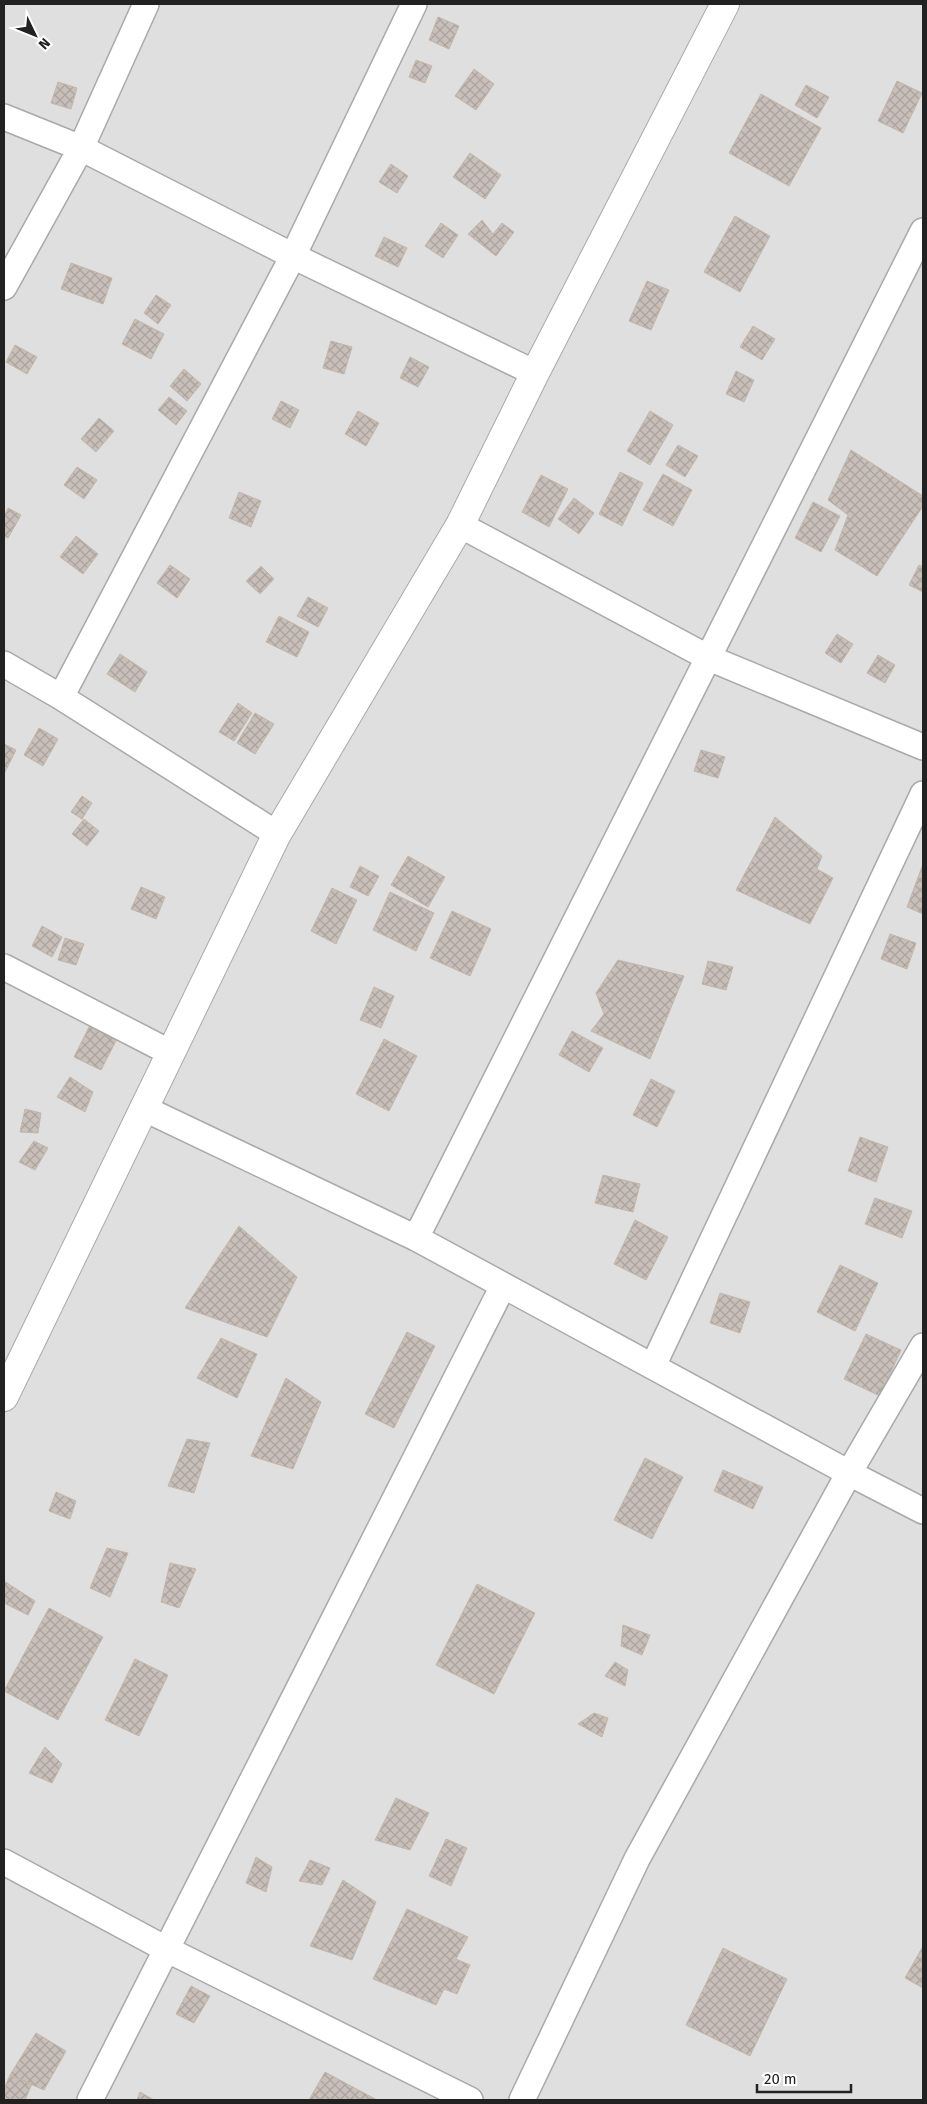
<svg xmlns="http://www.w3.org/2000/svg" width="927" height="2104" font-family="'Fira Sans',sans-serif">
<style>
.residential{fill:#e0dfdf}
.building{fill:url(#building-cross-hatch);stroke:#c4b6ab}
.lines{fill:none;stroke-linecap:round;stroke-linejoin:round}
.minor-casing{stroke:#a9a9a9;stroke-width:28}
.tertiary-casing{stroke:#a9a9a9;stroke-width:30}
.minor{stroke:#fff;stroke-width:25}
.tertiary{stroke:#fff;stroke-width:28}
</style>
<defs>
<pattern id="building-cross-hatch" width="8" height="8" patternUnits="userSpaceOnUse" patternTransform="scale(1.25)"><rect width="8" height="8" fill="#c7bfb8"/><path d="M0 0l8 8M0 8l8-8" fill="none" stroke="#aba49e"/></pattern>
</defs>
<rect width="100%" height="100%" fill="#f2efe9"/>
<path class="residential" d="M 4,4 L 923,4 L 923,2100 L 4,2100 Z"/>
<path class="building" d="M 438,17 L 459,26 L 449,49 L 429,40 Z
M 416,60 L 432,66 L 425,83 L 409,77 Z
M 474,69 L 494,84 L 476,110 L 455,96 Z
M 897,81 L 922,93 L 903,133 L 878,121 Z
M 58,82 L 77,88 L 71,109 L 51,103 Z
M 806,85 L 829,97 L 817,118 L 795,105 Z
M 761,94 L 821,128 L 789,186 L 729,153 Z
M 470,153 L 501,175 L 485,199 L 453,177 Z
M 391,164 L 408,176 L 397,193 L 379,182 Z
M 735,216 L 770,236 L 740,292 L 704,272 Z
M 482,220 L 493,234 L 502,223 L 514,232 L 496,256 L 468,234 Z
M 441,223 L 458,235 L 443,258 L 425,246 Z
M 384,237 L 407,248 L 398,267 L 375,256 Z
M 71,263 L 112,278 L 103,304 L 61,289 Z
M 647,281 L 669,290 L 651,330 L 629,321 Z
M 156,295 L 171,305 L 158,324 L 144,313 Z
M 135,319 L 164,334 L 151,359 L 122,344 Z
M 753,326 L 775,339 L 762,360 L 740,347 Z
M 331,341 L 352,347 L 344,374 L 323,368 Z
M 15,345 L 37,357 L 27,374 L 6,362 Z
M 410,357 L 429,367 L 418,387 L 400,378 Z
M 184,369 L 201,384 L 187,401 L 170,386 Z
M 736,371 L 754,380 L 744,402 L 726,394 Z
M 169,397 L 187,411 L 176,425 L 158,410 Z
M 281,401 L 299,410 L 290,428 L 272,419 Z
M 358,411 L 379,423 L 366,446 L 345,434 Z
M 650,411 L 673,425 L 650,465 L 627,451 Z
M 99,418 L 114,431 L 96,452 L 81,439 Z
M 678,445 L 698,456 L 685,477 L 666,465 Z
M 851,450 L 923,496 L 923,506 L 877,576 L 835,550 L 848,515 L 828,500 Z
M 77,467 L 97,480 L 84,499 L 64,485 Z
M 620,472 L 643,483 L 622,526 L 599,514 Z
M 663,474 L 692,490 L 673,526 L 643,510 Z
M 541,475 L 568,489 L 549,527 L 522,512 Z
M 239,492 L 261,501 L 251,527 L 229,518 Z
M 574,498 L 594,513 L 579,534 L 558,519 Z
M 813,502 L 840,516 L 821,552 L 795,538 Z
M 8,508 L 21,515 L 8,538 L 4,536 L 4,516 Z
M 76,536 L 98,554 L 83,574 L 60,557 Z
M 170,565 L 190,579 L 177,598 L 157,583 Z
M 919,565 L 923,567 L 923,592 L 909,585 Z
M 261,566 L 274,579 L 260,594 L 246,581 Z
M 308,597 L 328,608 L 318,627 L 297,616 Z
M 279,616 L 309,632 L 297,657 L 266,642 Z
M 837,634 L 853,644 L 841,663 L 825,653 Z
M 120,654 L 147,672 L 135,692 L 107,674 Z
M 878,655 L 895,665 L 885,683 L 867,673 Z
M 238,703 L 252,713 L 234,741 L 219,732 Z
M 255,713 L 274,724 L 255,754 L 237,743 Z
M 39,728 L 58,739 L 43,766 L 24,755 Z
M 4,744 L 16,750 L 4,774 Z
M 701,750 L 725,757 L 718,778 L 694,771 Z
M 82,796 L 92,803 L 82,819 L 71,812 Z
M 775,817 L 822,856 L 817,869 L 833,878 L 810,924 L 736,890 Z
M 84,819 L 99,831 L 87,846 L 72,834 Z
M 408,856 L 445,877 L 428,907 L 391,885 Z
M 923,864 L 923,914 L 907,907 Z
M 360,866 L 379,876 L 368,896 L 350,887 Z
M 141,887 L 165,897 L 156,919 L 131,909 Z
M 332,888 L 357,900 L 336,944 L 311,931 Z
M 390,892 L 434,913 L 416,951 L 373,930 Z
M 452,911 L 491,929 L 470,976 L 430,958 Z
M 42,926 L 62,937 L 52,957 L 32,946 Z
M 890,934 L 916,943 L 907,969 L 881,959 Z
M 65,938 L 84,944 L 76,965 L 58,960 Z
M 618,960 L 684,976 L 650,1059 L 591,1031 L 604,1014 L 596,993 Z
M 708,961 L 733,967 L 726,990 L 702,984 Z
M 374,987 L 394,996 L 381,1028 L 360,1020 Z
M 91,1023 L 118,1037 L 101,1070 L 74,1057 Z
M 572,1031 L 603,1048 L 589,1072 L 559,1055 Z
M 384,1039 L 417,1056 L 389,1111 L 356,1094 Z
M 70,1077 L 93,1092 L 85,1112 L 57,1097 Z
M 651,1079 L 675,1091 L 657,1127 L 633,1115 Z
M 25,1109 L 41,1113 L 38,1133 L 20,1132 Z
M 860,1137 L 888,1147 L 876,1182 L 848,1171 Z
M 34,1141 L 48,1148 L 35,1170 L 19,1162 Z
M 603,1175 L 640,1184 L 633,1212 L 595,1203 Z
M 875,1198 L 912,1211 L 902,1238 L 865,1224 Z
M 635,1220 L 668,1237 L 646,1280 L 614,1264 Z
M 239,1226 L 297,1277 L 267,1337 L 185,1308 Z
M 840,1265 L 878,1283 L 855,1331 L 817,1312 Z
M 720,1293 L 750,1302 L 740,1333 L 710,1323 Z
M 407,1332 L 435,1346 L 394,1428 L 365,1414 Z
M 866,1334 L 901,1350 L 880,1396 L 844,1379 Z
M 221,1338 L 257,1354 L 237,1398 L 197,1378 Z
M 286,1378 L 321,1402 L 293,1469 L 251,1456 Z
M 187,1439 L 210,1443 L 194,1493 L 168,1486 Z
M 645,1458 L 683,1477 L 652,1539 L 614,1520 Z
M 723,1470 L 763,1487 L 753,1509 L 714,1491 Z
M 56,1492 L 76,1501 L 70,1519 L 49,1511 Z
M 107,1548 L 128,1553 L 110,1597 L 90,1588 Z
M 170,1563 L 196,1569 L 179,1608 L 161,1602 Z
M 4,1581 L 35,1601 L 28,1615 L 4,1603 Z
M 477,1584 L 535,1613 L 494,1694 L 436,1665 Z
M 49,1608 L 103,1637 L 58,1720 L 4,1691 Z
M 623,1625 L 650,1635 L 642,1655 L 621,1646 Z
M 135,1659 L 168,1675 L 139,1736 L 105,1720 Z
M 615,1662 L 628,1670 L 625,1686 L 605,1676 Z
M 594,1713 L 608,1718 L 602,1737 L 578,1724 Z
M 45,1747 L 62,1764 L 52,1783 L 29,1773 Z
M 396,1798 L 429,1813 L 410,1850 L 375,1840 Z
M 446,1839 L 467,1848 L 451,1886 L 429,1876 Z
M 256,1857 L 272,1867 L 266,1892 L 246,1883 Z
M 310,1860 L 330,1868 L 322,1885 L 299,1881 Z
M 343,1880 L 376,1902 L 352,1960 L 310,1946 Z
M 407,1909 L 468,1937 L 456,1959 L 470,1965 L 457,1994 L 444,1989 L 436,2005 L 373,1979 Z
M 923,1946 L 923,1988 L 905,1978 Z
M 723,1948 L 787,1979 L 750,2056 L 686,2025 Z
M 191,1986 L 210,1996 L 194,2023 L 176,2014 Z
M 36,2033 L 66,2051 L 44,2090 L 10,2075 Z
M 325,2072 L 377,2100 L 309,2100 Z
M 10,2075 L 32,2084 L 25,2100 L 4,2100 L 4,2089 Z
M 140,2092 L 154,2100 L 137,2100 Z"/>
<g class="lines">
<g class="minor-casing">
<path id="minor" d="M 4,117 L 81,148 L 293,256 L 535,373
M 4,287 L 81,148 L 146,4
M 460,525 L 709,658 L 923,747
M 4,664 L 61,697 L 277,834
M 61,697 L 293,256 L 414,4
M 4,967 L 171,1053
M 143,1108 L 416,1238 L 849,1473 L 923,1511
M 416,1238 L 923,231
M 653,1366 L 923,794
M 4,1862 L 166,1949 L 470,2100
M 90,2100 L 503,1286
M 522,2100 L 637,1859 L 849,1473 L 923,1346"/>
</g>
<g class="tertiary-casing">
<path id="tertiary" d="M 4,1397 L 277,834 L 460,525 L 535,373 L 725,4"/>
</g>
<use href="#minor" class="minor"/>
<use href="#tertiary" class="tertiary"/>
</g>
<rect width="927" height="2104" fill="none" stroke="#222222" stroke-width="10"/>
<g transform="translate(35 35) rotate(133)" stroke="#ffffff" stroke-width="4" paint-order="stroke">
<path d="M0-4L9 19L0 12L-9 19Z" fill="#222222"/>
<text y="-8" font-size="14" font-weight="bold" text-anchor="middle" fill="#222222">N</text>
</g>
<path d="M757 2084v8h94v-8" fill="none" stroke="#222222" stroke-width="2.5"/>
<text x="764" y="2084" font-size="15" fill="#222222" stroke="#ffffff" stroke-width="4" paint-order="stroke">20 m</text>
</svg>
